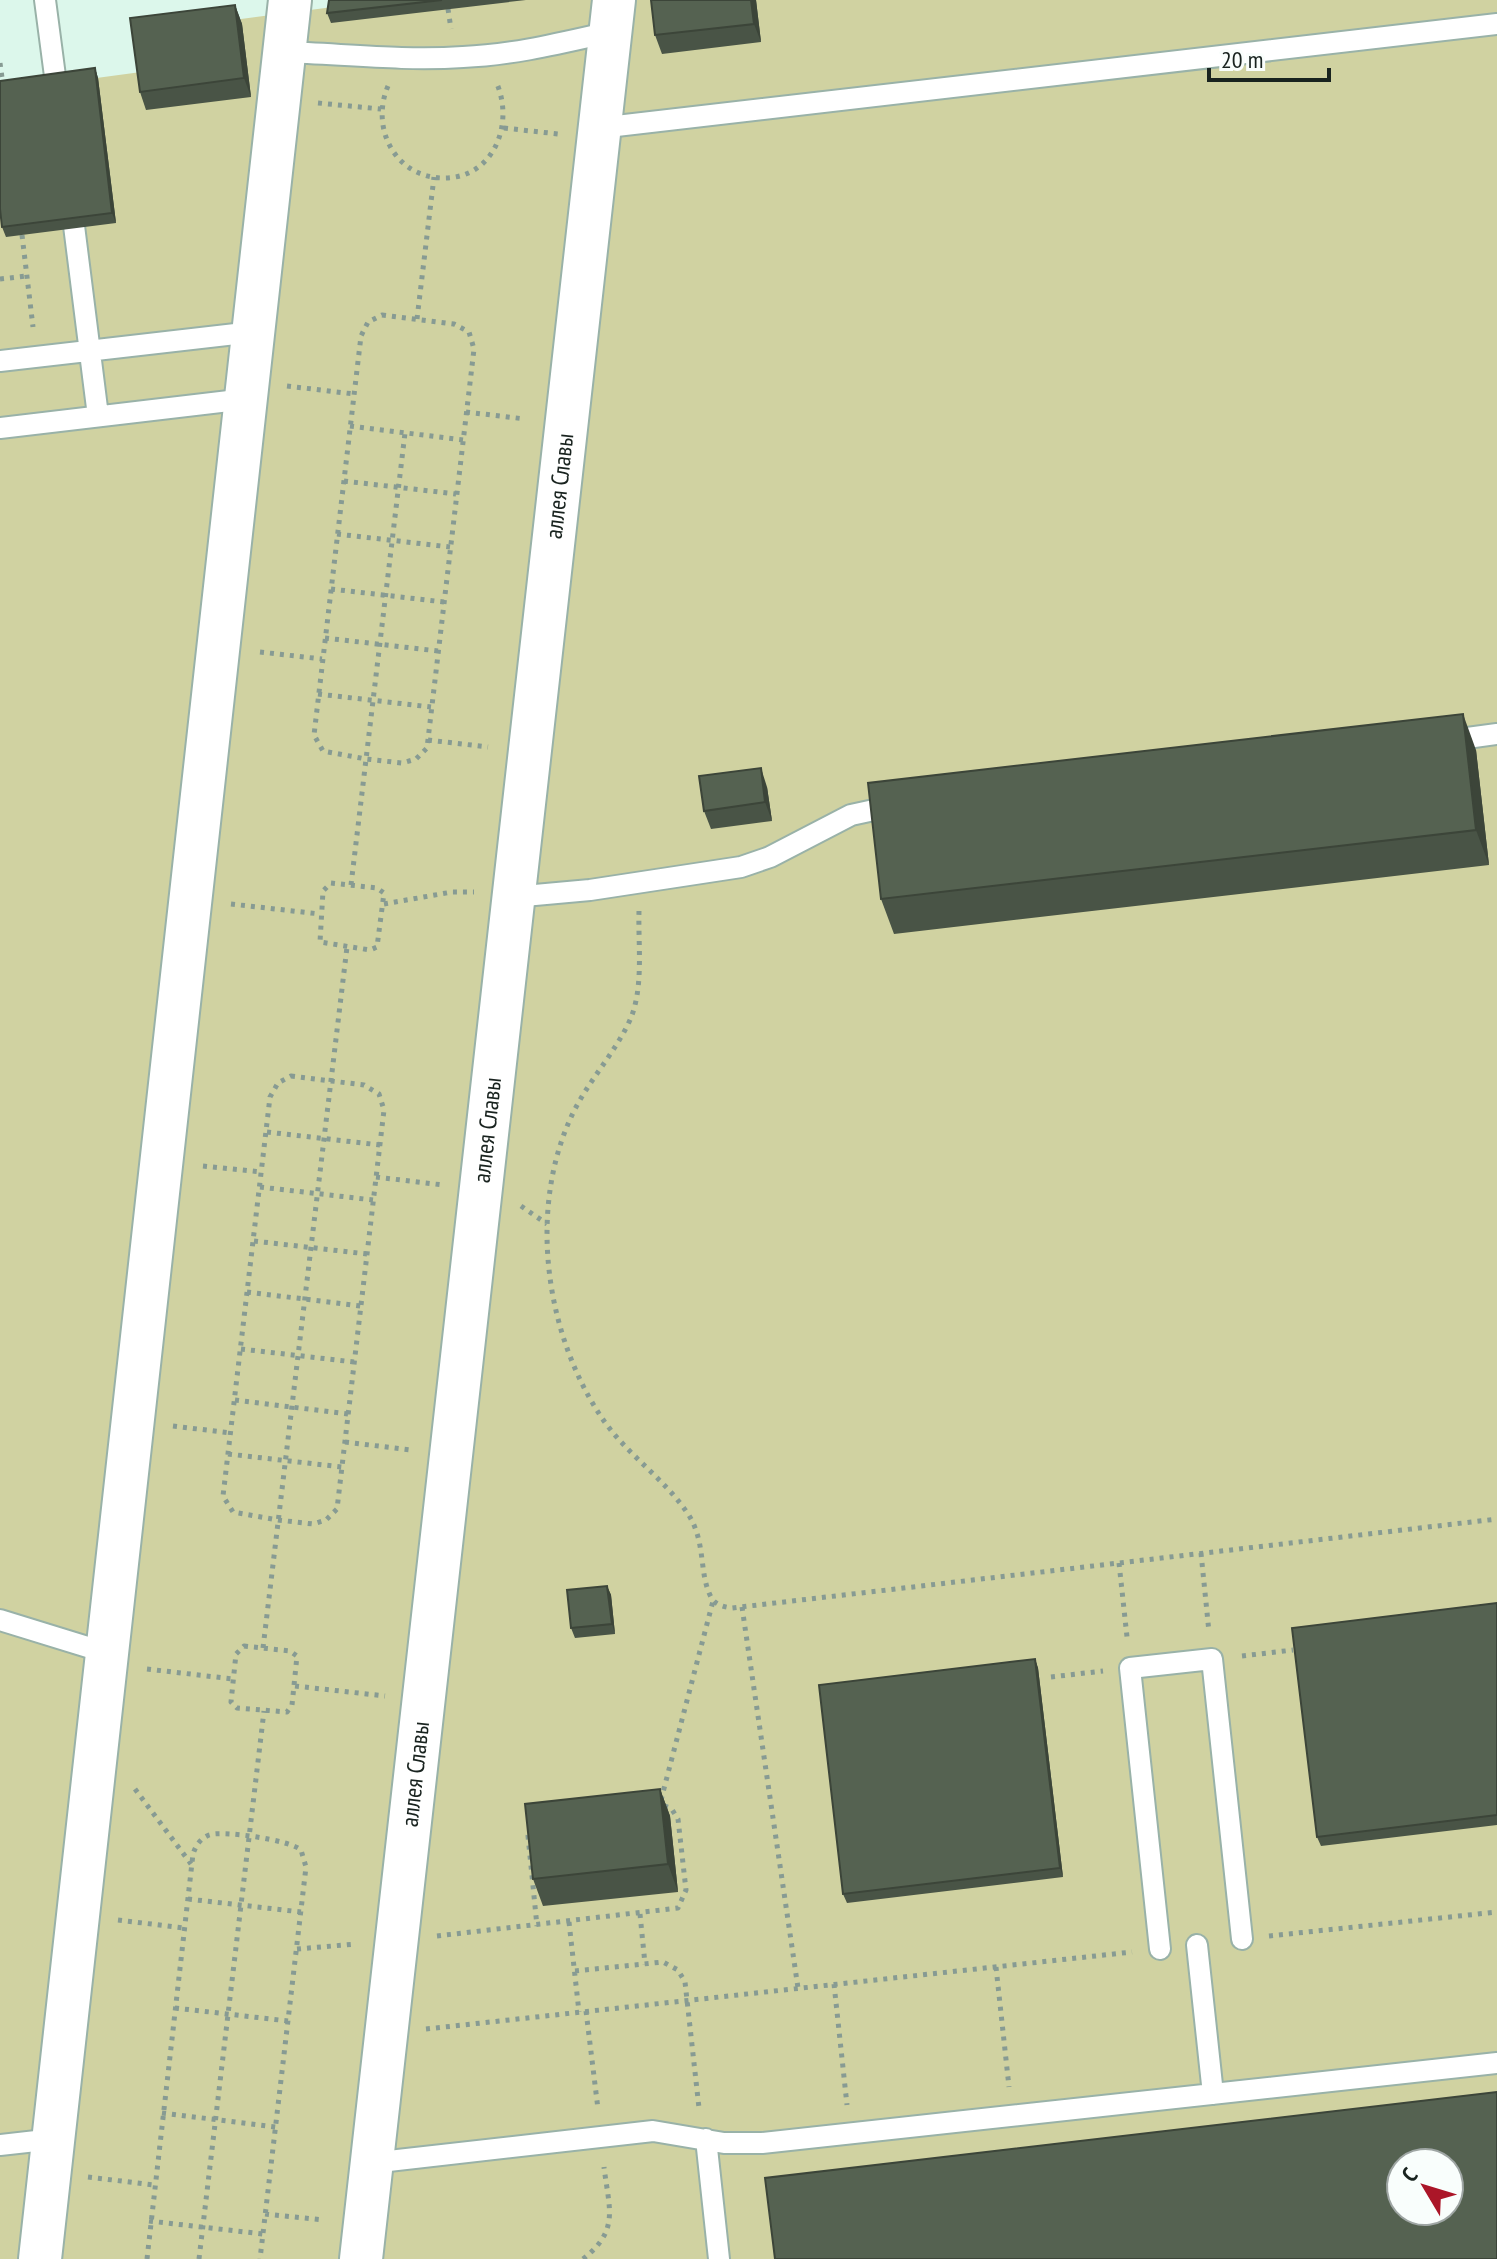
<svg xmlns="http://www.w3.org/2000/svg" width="1497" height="2259" font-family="'PT Sans Narrow',sans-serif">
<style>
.park{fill:#d0d2a1;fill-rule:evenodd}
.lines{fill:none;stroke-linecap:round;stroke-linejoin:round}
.service-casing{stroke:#99b2a8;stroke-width:24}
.minor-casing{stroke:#99b2a8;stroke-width:46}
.path{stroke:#879b93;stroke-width:5;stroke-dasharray:4 6;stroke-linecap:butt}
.service{stroke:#fff;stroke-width:20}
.minor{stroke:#fff;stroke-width:42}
.wall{fill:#495446}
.shaded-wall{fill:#3c4539}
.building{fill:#556251;stroke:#3c4539;stroke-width:2;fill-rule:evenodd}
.labels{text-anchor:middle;stroke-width:8;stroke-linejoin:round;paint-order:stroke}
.street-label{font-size:24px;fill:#19231f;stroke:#f9fefc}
</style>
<rect width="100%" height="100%" fill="#dcf7eb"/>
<path class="park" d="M 334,0 L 1497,0 L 1497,2259 L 0,2259 L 0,91 L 141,72 L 241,24 L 241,19 L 333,7 ZM 1401,2163 L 1449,2163 L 1449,2211 L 1401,2211 Z"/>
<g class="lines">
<g class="service-casing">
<path id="service" d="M 45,0 L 58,99
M 284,52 C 344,54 403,61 463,57 C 513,55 561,43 610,32
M 599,128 L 1497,24
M 71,202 L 98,416
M 0,361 L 253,332
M 0,428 L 246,399
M 1445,741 L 1497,734
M 513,897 L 590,890 L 741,867 L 770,857 L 851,815 L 897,805
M 0,1620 L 107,1653
M 1197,1945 L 1213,2094
M 1160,1949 L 1130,1668 L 1212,1659 L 1242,1939
M 706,2139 L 719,2259
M 0,2145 L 54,2139
M 371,2163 L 653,2131 L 724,2143 L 762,2143 L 1497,2063"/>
</g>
<g class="minor-casing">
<g id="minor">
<path d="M 40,2259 L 290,0"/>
<path id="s1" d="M 361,2259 L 614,0"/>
</g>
</g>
<path class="path" d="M 448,9 L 451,29
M 0,63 L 3,85
M 388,86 C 370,128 395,178 444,178 C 494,178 514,124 497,84
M 318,103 L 381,109
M 504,128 L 558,134
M 22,235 L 33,327
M 0,279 L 27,276
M 382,315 L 454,324 L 469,332 L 474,349 L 427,748 L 416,759 L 402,763 L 366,759 L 323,751 L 314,735 L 361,336 L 368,322 Z
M 417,319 L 434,177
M 287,386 L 354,394
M 466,412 L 525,419
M 350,426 L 463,440
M 344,481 L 456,494
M 337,534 L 450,547
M 331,589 L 444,602
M 325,638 L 438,651
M 260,652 L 322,659
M 318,694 L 431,707
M 428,740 L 488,747
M 331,883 L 377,888 L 384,893 L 377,947 L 370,950 L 320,942 L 323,891 Z
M 351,885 L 405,433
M 231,904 L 320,914
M 384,904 L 452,892 L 474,892
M 639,911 C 638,945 644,988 630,1020 C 615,1053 589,1080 573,1113 C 527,1208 545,1336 604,1421 C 628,1455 663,1478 686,1511 C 707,1540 698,1572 711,1597 C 715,1605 724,1607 732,1608 L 1497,1519
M 291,1076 L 364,1085 L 379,1094 L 384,1110 L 337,1509 L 326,1520 L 313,1524 L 278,1520 L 233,1512 L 223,1496 L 270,1097 L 278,1083 Z
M 267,1132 L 380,1145
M 203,1166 L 262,1172
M 376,1177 L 443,1185
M 260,1187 L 373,1200
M 521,1206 L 547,1224
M 254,1241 L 367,1254
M 247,1292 L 361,1306
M 241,1349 L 354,1362
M 235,1400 L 348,1414
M 173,1426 L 231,1433
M 345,1442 L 411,1450
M 228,1454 L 342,1467
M 1201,1553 L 1209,1632
M 1119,1563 L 1127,1637
M 742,1607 L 798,1988
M 244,1646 L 290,1651 L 297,1656 L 292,1705 L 287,1712 L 237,1708 L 231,1702 L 236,1654 Z
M 263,1648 L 347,947
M 1242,1656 L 1293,1650
M 147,1669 L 233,1679
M 1051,1677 L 1103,1671
M 295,1686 L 385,1696
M 135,1789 L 191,1864
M 661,1800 L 713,1601
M 531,1826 L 528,1836 L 537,1926
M 188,1899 L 301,1912
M 640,1914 L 645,1964
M 118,1920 L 184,1928
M 569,1922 L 579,2012
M 437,1936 L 678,1908 L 686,1890 L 678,1819 L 671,1808 L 661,1805
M 1269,1936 L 1497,1912
M 297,1949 L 356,1944
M 996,1967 L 1009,2087
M 575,1971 L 663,1962 L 678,1970 L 685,1982 L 699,2108
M 834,1984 L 847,2105
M 175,2008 L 288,2021
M 586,2011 L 598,2109
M 426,2029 L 1132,1952
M 162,2113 L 276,2127
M 88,2177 L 154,2185
M 265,2214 L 324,2220
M 149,2221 L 263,2234
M 147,2259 L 193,1854 C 196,1845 200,1839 209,1835 C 223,1830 290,1840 301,1850 L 306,1867 L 260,2259
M 199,2259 L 264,1711
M 583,2259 C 620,2230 609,2209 604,2167"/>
<use href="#service" class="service"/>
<use href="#minor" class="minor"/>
</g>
<path class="wall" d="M 329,0 L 526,0 L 331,23 L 327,13 Z
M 651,0 L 756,0 L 761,42 L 662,54 L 655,35 Z
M 235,5 L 242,24 L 251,97 L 146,110 L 140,92 Z
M 95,68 L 98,78 L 116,223 L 6,237 L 2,227 Z
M 1476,750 L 1489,865 L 894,934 L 881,899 Z
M 767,787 L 772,821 L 711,829 L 704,811 Z
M 607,1586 L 611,1595 L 615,1634 L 575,1638 L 571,1628 Z
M 1497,1603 L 1497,1825 L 1321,1846 L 1317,1837 Z
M 1035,1659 L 1038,1668 L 1063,1877 L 847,1903 L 843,1894 Z
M 660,1789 L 670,1816 L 678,1892 L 543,1906 L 533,1879 Z"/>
<path class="shaded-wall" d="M 751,0 L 756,0 L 761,42 L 754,24 Z
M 235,5 L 242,24 L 251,97 L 244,78 Z
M 95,68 L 98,78 L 116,223 L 112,213 Z
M 1463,714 L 1476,750 L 1489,865 L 1476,830 Z
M 761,768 L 767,787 L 772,821 L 765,802 Z
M 607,1586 L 611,1595 L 615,1634 L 612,1624 Z
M 1035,1659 L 1038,1668 L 1063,1877 L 1060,1868 Z
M 660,1789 L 670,1816 L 678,1892 L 668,1864 Z"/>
<path class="building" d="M 329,0 L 442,0 L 327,13 Z
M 651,0 L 751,0 L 754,24 L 655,35 Z
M 235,5 L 244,78 L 140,92 L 130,18 Z
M 95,68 L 112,213 L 2,227 L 0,209 L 0,81 Z
M 1463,714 L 1476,830 L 881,899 L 868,783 Z
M 761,768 L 765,802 L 704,811 L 699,776 Z
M 607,1586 L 612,1624 L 571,1628 L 567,1590 Z
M 1497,1603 L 1497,1815 L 1317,1837 L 1292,1628 Z
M 1035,1659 L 1060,1868 L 843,1894 L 819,1685 Z
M 660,1789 L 668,1864 L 533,1879 L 525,1804 Z
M 1497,2092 L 1497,2259 L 775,2259 L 765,2178 ZM 1401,2163 L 1449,2163 L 1449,2211 L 1401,2211 Z"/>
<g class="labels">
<g class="street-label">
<text dy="8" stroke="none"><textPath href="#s1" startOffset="1784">аллея Славы</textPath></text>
<text dy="8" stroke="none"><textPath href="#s1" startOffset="1136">аллея Славы</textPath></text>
<text dy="8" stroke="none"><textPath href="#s1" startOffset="488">аллея Славы</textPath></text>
</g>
</g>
<g transform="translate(1425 2187) rotate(308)"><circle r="38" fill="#f9fefc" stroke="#9fa6a4" stroke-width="2"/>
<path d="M0-6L14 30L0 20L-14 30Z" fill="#ab1628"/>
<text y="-12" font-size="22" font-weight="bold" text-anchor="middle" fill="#19231f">С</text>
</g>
<path d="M1209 68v12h120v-12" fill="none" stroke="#19231f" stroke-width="4"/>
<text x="1221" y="68" font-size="24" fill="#19231f" stroke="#f9fefc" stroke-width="6" paint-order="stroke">20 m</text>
</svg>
